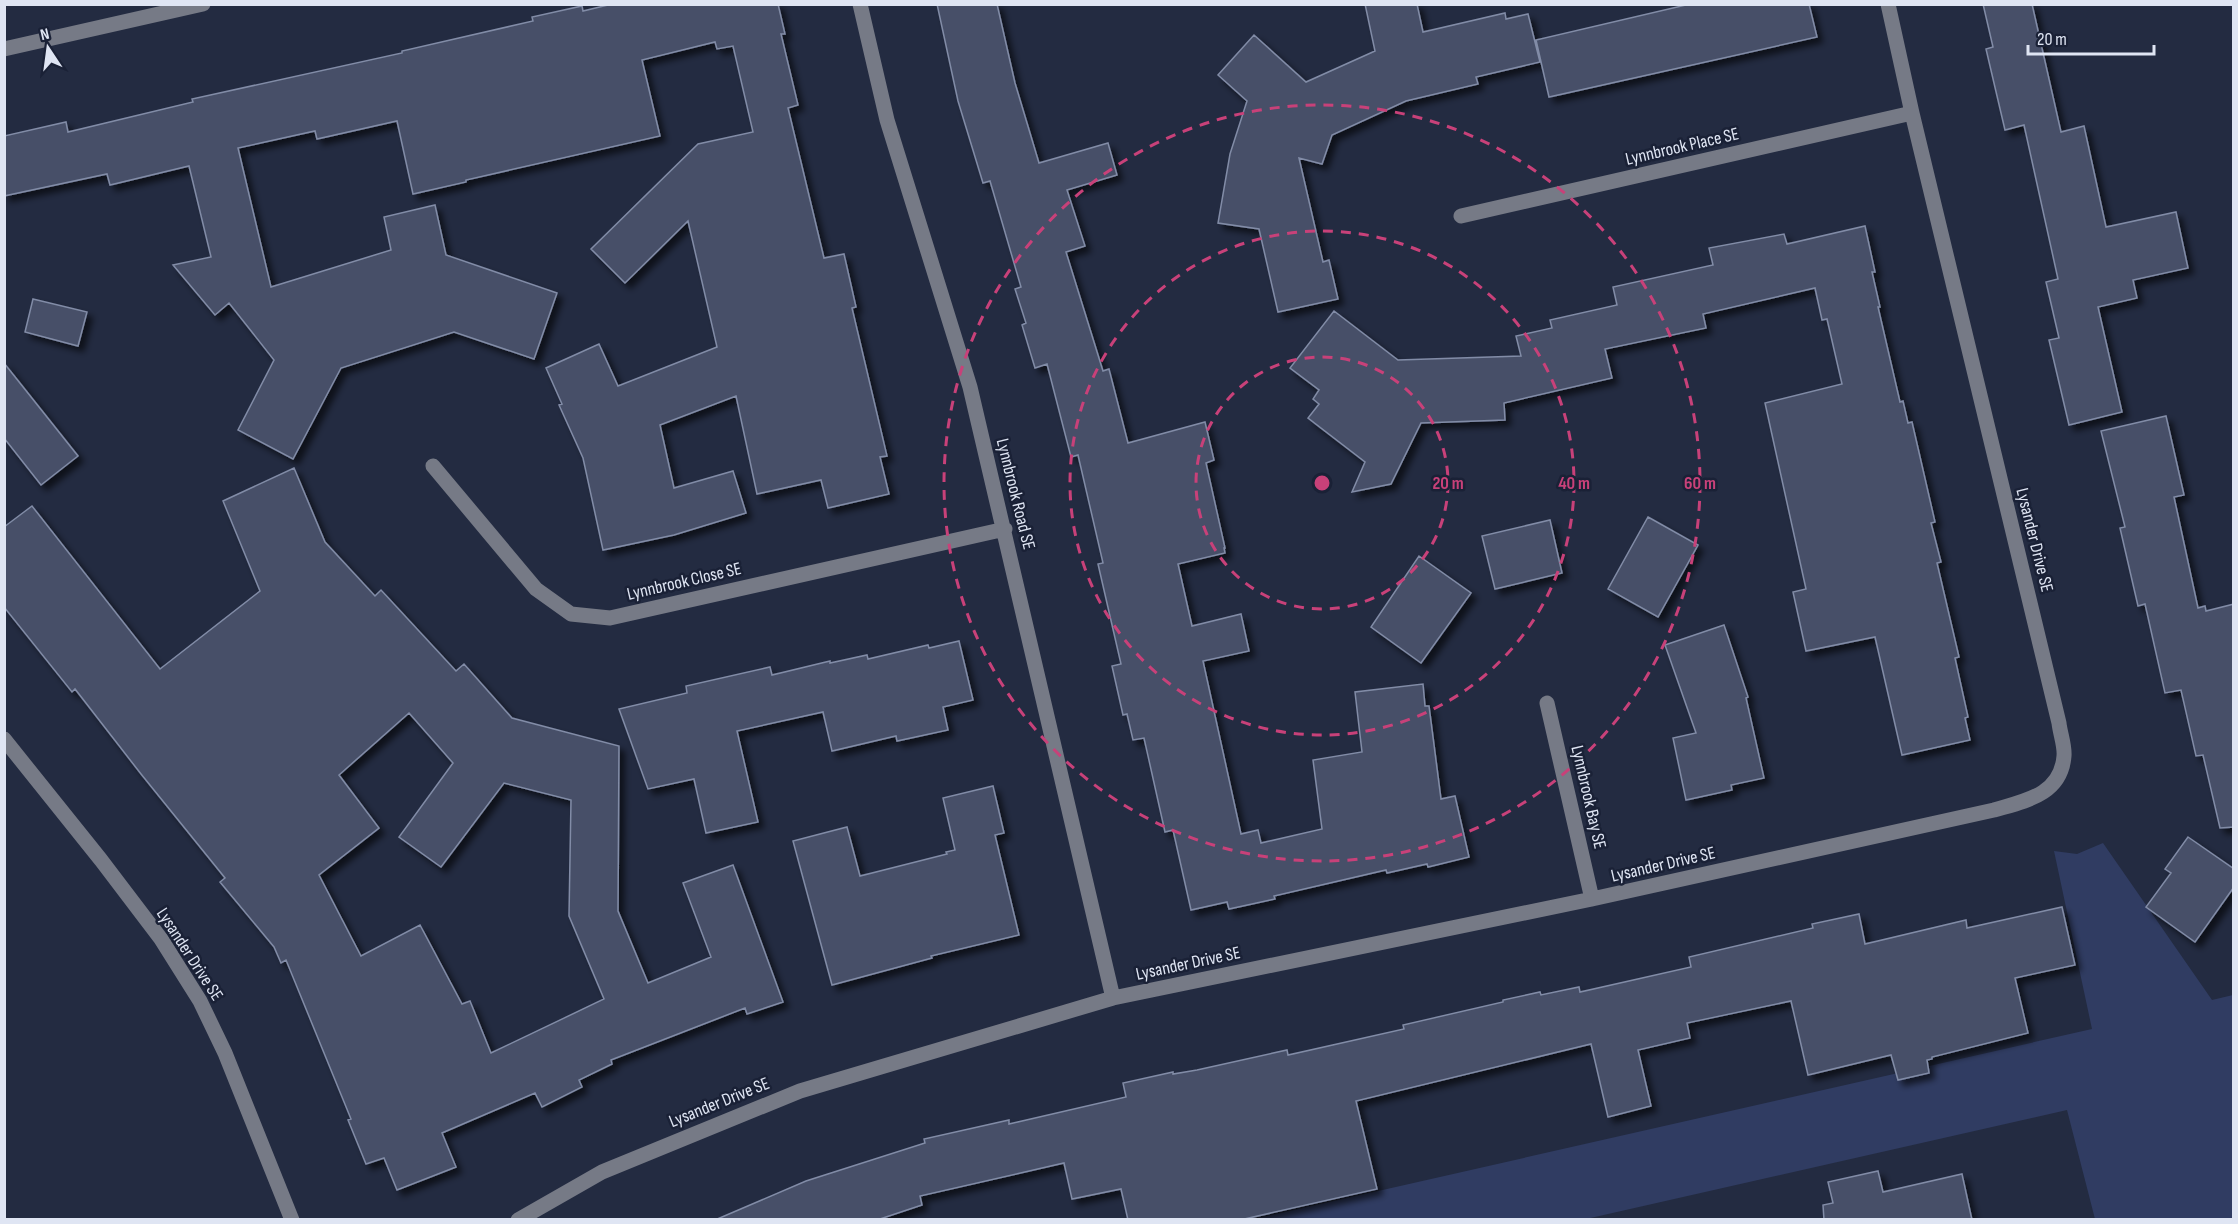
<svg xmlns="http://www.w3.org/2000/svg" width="2238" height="1224" font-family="'Sofia Sans Condensed',sans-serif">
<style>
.green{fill:#303c62}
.building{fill:#475068;stroke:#828ca7;stroke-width:1.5;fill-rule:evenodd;filter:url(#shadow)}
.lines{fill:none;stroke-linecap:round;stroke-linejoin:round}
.minor{stroke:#767a86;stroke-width:15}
.ring{fill:none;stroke:#c84179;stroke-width:3;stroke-dasharray:10 8}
.labels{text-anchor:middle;stroke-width:5;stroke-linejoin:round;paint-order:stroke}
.street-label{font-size:18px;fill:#dfe5f3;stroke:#1a2136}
.centre{fill:#c84179;stroke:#1a2136;stroke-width:3}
.ring-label{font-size:18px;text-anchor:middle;font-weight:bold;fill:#c84179;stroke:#1a2136;stroke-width:5;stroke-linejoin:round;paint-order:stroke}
</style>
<defs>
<filter id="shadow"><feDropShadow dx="5.5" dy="5.5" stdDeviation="3" flood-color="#0009"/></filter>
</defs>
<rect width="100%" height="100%" fill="#232b41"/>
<path class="green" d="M 2103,843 L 2212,1000 L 2233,995 L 2233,1219 L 2095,1219 L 2067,1110 L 1586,1219 L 1250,1220 L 2092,1029 L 2054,851 L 2077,854 Z"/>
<path class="building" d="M 612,4 L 778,4 L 785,34 L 781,34 L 798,105 L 788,108 L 824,258 L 844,254 L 856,307 L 852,308 L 887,456 L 880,457 L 889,494 L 828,508 L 821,480 L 757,494 L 736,396 L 660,425 L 674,488 L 733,471 L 746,513 L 674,535 L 603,550 L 583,458 L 559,405 L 562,404 L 546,368 L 599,344 L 618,386 L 717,347 L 688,221 L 625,283 L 591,249 L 698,144 L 753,132 L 733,46 L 717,49 L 715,42 L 642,60 L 660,136 L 466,180 L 466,182 L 413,194 L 397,121 L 317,139 L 315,131 L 238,148 L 271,287 L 391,250 L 384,217 L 435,205 L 446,255 L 557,293 L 534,359 L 454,332 L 341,368 L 293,459 L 238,430 L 274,360 L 229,303 L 215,315 L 173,265 L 211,257 L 189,166 L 110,185 L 107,174 L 4,196 L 4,136 L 66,122 L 68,132 L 193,102 L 192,99 L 402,53 L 402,51 L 533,21 L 532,17 L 582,6 L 583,11 Z
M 937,4 L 997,4 L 1015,83 L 1039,163 L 1108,143 L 1117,175 L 1067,190 L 1085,246 L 1066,252 L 1103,371 L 1109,369 L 1128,443 L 1205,422 L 1214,460 L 1206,463 L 1225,548 L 1224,548 L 1225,553 L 1178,564 L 1192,626 L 1241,614 L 1249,651 L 1203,661 L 1241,834 L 1258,830 L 1261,843 L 1322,829 L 1313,760 L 1362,752 L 1355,692 L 1423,684 L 1425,706 L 1429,706 L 1441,799 L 1455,796 L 1469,857 L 1428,867 L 1427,864 L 1387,873 L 1386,870 L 1274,896 L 1275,899 L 1229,909 L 1227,902 L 1191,910 L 1173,830 L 1165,832 L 1144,738 L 1133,740 L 1127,714 L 1123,715 L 1112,666 L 1121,664 L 1098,564 L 1103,563 L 1078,455 L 1071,457 L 1047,364 L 1035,368 L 1022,325 L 1026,323 L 1015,289 L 1021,287 L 990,181 L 983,183 L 958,101 Z
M 1365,4 L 1417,4 L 1423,32 L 1505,13 L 1506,19 L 1528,14 L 1540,62 L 1476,77 L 1478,84 L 1406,101 L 1332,135 L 1322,164 L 1299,158 L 1323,262 L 1329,260 L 1338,299 L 1278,312 L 1259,229 L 1218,223 L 1230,154 L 1247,101 L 1218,75 L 1254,35 L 1306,82 L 1375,51 Z
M 1690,4 L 1809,4 L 1817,37 L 1549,97 L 1536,40 Z
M 1983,4 L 2032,4 L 2061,132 L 2084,126 L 2106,227 L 2176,212 L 2188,268 L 2133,280 L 2137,298 L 2098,307 L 2122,412 L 2069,425 L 2049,340 L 2059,338 L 2046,282 L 2058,279 L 2024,125 L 2005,130 L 1986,49 L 1993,47 Z
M 1865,226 L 1875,272 L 1872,272 L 1880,307 L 1878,307 L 1900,402 L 1903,401 L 1908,423 L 1912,422 L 1935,522 L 1931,523 L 1941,562 L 1937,563 L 1959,657 L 1955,658 L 1968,717 L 1965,718 L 1970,740 L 1902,755 L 1875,637 L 1806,651 L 1793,592 L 1806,589 L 1765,403 L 1842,384 L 1827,319 L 1822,320 L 1815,288 L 1703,314 L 1706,328 L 1605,349 L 1612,378 L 1504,403 L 1505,420 L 1421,423 L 1391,484 L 1352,492 L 1365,462 L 1308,418 L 1319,404 L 1313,399 L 1319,390 L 1290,368 L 1334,311 L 1398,360 L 1521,356 L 1516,336 L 1552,328 L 1550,320 L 1617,305 L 1613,287 L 1713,265 L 1709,248 L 1784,234 L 1787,244 Z
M 33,299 L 87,312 L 78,346 L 25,332 Z
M 4,363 L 78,456 L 41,485 L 4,438 Z
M 2166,416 L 2184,495 L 2174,497 L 2198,608 L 2205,606 L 2206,611 L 2234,604 L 2234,827 L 2220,828 L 2203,755 L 2196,756 L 2181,690 L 2165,693 L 2145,604 L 2138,606 L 2120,528 L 2125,527 L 2101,431 Z
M 294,468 L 325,542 L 375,596 L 381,590 L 456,671 L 464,664 L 512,718 L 619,746 L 618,911 L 648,983 L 711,957 L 683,883 L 733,865 L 783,1002 L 747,1014 L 745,1008 L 611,1060 L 612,1064 L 579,1080 L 582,1087 L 542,1107 L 535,1093 L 442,1133 L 456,1167 L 397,1190 L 384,1158 L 366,1164 L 348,1120 L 351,1119 L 286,960 L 281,963 L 274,947 L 220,882 L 225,878 L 141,774 L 75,689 L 72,692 L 4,607 L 4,527 L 32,506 L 160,669 L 260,591 L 223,501 ZM 409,713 L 453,763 L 399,837 L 441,867 L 504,783 L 571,800 L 569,916 L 604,999 L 491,1053 L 470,1001 L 462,1004 L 420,925 L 361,956 L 319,875 L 379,828 L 339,775 Z
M 1648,517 L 1698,545 L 1658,617 L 1608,589 Z
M 1550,520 L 1562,573 L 1495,589 L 1482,536 Z
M 1419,556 L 1471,593 L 1421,663 L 1371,627 Z
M 1724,625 L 1748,697 L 1746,698 L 1764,778 L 1731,785 L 1732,790 L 1686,800 L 1673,738 L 1696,733 L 1665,645 Z
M 959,641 L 973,700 L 943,707 L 948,730 L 897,741 L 896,736 L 832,751 L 823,712 L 737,731 L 758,822 L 706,833 L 694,779 L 648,789 L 619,709 L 687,693 L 686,686 L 770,667 L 772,675 L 830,661 L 830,663 L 867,655 L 868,659 L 928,645 L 929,648 Z
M 993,786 L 1004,833 L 995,835 L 1019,935 L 931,956 L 932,958 L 832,985 L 793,841 L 847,827 L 860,876 L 947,854 L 946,852 L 955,850 L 943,798 Z
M 2188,837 L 2234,869 L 2234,887 L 2195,942 L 2146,907 L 2171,873 L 2165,869 Z
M 2062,907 L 2075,965 L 2015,978 L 2028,1033 L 1932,1057 L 1932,1059 L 1927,1060 L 1929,1073 L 1898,1080 L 1891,1055 L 1808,1075 L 1791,1001 L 1687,1023 L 1690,1038 L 1638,1050 L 1651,1106 L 1608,1117 L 1591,1044 L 1356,1101 L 1377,1189 L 1240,1220 L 1128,1220 L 1121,1189 L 1072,1199 L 1064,1163 L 920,1196 L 922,1205 L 877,1220 L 715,1220 L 806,1181 L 925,1143 L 924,1139 L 1009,1120 L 1009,1124 L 1126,1097 L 1123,1083 L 1173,1072 L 1173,1074 L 1197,1070 L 1287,1050 L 1288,1055 L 1404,1029 L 1403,1025 L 1503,1002 L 1503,1000 L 1540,992 L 1541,995 L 1579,987 L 1580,992 L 1691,967 L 1689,957 L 1813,928 L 1812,924 L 1859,914 L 1865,944 L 1966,920 L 1967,928 Z
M 1878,1171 L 1883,1192 L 1962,1174 L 1972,1220 L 1824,1220 L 1823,1205 L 1833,1203 L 1828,1182 Z"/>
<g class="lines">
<path class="minor" d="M 860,4 L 887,120 L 970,387 L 1113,998
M 4,49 L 203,4
M 1461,216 L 1912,113
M 433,466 L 536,589 L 571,614 L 610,618 L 1005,529
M 1547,703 L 1592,899
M 4,739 L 101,860 L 161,939 L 200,1001 L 225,1053 L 292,1220
M 518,1220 L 602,1172 L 800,1091 L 1113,998 L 1592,899 L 1994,810 C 2025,801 2061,795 2064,756 C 2065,746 2060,733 2059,723 L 1912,113 L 1888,4"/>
</g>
<g class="ring">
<circle cx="1322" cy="483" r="126"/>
<circle cx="1322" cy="483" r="252"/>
<circle cx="1322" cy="483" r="378"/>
</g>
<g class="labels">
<g class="street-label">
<text transform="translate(1682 146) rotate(-13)" y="6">Lynnbrook Place SE</text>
<text transform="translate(1016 494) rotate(76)" y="6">Lynnbrook Road SE</text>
<text transform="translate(2035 540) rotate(76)" y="6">Lysander Drive SE</text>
<text transform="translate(684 581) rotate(-13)" y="6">Lynnbrook Close SE</text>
<text transform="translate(1589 797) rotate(77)" y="6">Lynnbrook Bay SE</text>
<text transform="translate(1663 864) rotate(-13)" y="6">Lysander Drive SE</text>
<text transform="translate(190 954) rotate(57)" y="6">Lysander Drive SE</text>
<text transform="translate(1188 963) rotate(-12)" y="6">Lysander Drive SE</text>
<text transform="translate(719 1102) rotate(-22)" y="6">Lysander Drive SE</text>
</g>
</g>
<circle cx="1322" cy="483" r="9" class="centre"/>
<g class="ring-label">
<text x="1448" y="489">20 m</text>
<text x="1574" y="489">40 m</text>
<text x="1700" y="489">60 m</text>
</g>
<rect width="2238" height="1224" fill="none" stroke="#dfe5f3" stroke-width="12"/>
<g transform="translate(48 48) rotate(347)" stroke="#1a2136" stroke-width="4.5" paint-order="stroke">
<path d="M0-4.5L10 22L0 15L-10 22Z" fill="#dfe5f3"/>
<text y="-9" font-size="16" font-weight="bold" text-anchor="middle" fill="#dfe5f3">N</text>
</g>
<path d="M2028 45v9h126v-9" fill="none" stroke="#dfe5f3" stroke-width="3"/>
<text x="2037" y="45" font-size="18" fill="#dfe5f3" stroke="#1a2136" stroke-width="4.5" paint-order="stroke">20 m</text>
</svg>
